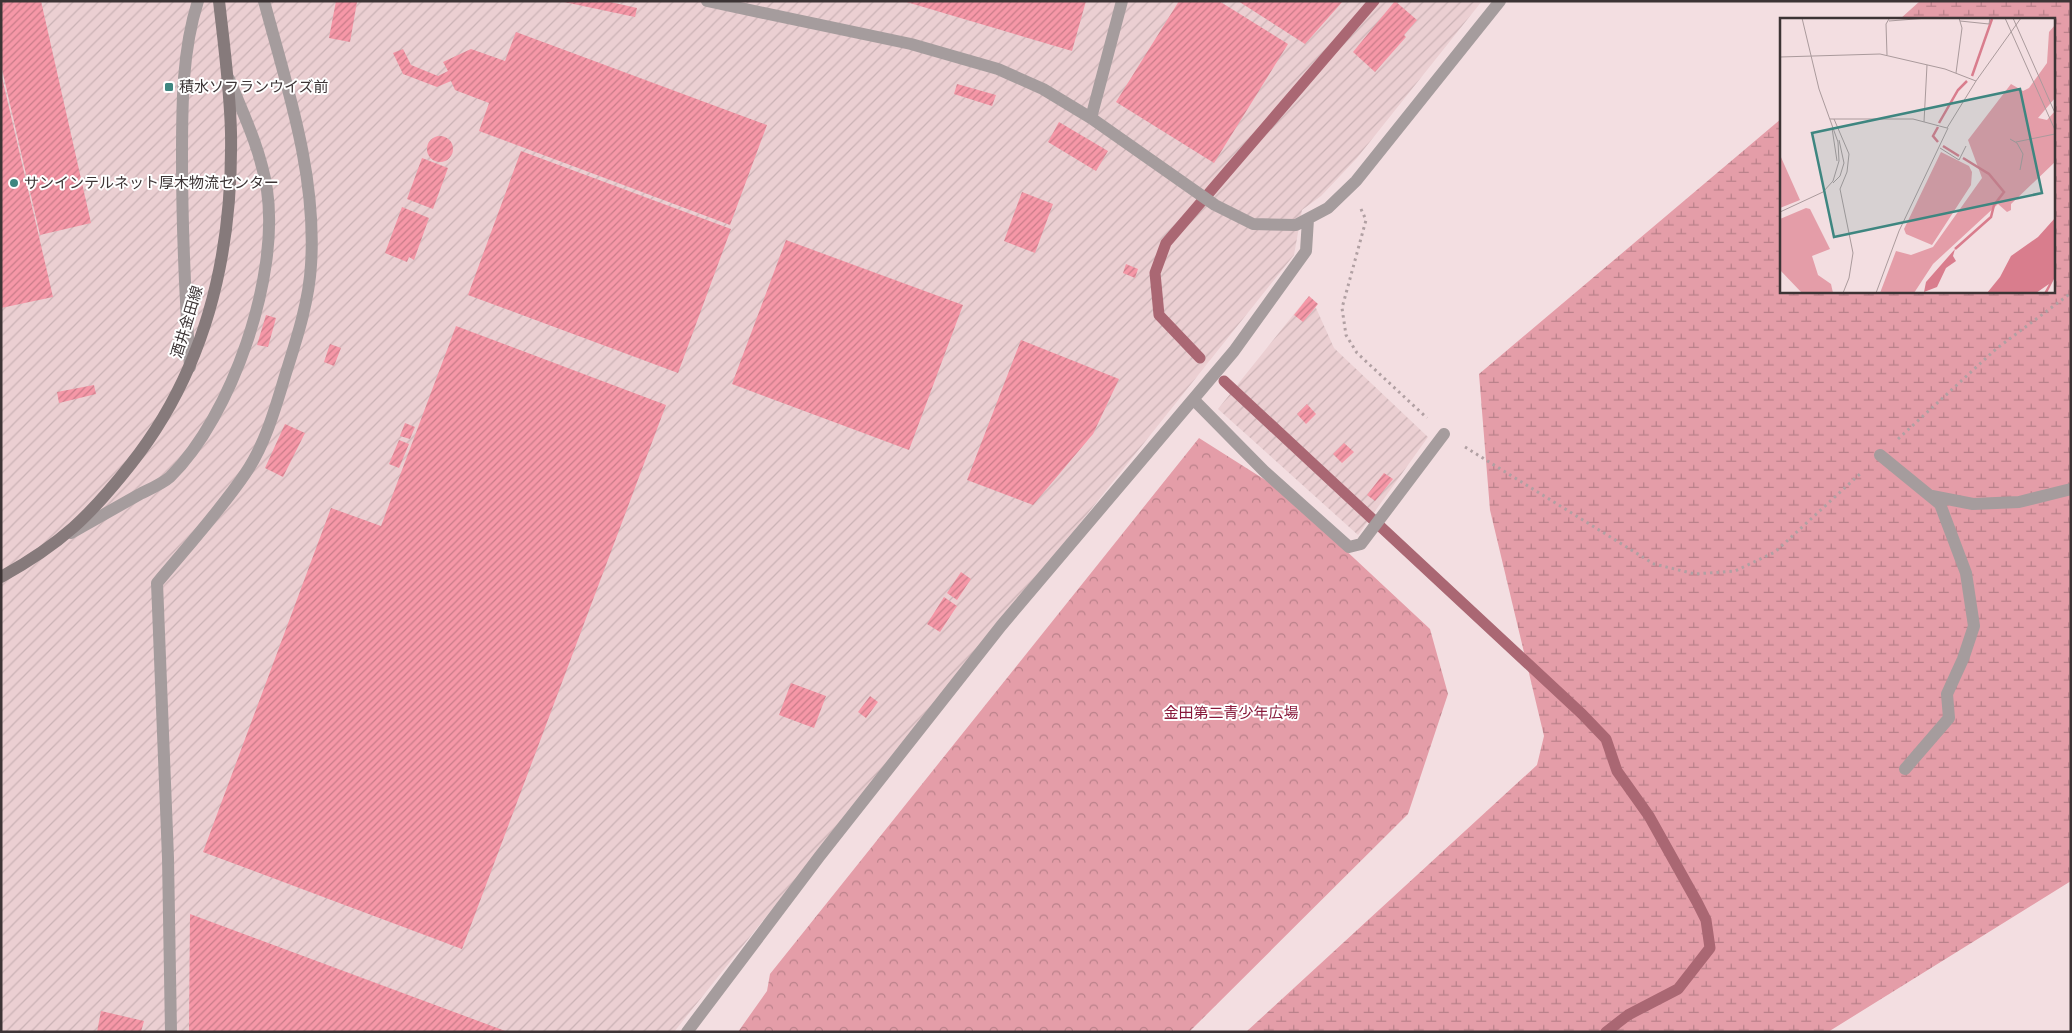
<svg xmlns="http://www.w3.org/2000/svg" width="2072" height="1033" font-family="'Public Sans','Noto Sans JP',sans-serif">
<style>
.industrial{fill:url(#industrial-furrows)}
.forest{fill:url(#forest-crowns)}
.wetland{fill:url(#wetland-marsh)}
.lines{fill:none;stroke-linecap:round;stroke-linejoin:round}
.stream{stroke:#aa6773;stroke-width:11}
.building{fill:url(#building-hatch)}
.path{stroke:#b1a0a3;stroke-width:3;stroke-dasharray:2.5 4;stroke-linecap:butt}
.lane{stroke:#a59c9d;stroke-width:12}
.street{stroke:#a59c9d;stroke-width:12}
.secondary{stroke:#867a7b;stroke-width:12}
.poi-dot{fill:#3e8680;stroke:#fff;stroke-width:2}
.labels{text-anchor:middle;stroke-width:4;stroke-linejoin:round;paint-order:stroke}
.poi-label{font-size:15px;fill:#3c3435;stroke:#fff;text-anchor:start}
.street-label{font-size:15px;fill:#3c3435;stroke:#fff}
.park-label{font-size:15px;fill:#88193b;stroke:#fff}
.inset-river{fill:none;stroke:#d97d8d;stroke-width:2.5}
.inset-road{fill:none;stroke:#aa9a9c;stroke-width:1}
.view{fill:#3e8680;fill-opacity:0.15;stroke:#3e8680;stroke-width:2.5}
.inset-edge{fill:none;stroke:#3c3435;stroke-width:2.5}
</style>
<defs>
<pattern id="industrial-furrows" width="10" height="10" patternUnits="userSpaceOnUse" patternTransform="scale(1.25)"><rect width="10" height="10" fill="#ebcfd2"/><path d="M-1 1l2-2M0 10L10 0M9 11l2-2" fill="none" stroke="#cab2b5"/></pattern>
<pattern id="forest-crowns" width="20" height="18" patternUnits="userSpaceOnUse" patternTransform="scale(1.25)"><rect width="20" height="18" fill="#e49da8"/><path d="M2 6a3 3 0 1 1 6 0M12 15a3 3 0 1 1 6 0" fill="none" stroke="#ba818a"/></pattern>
<pattern id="wetland-marsh" width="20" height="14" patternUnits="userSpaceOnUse" patternTransform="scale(1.25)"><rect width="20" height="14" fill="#e49da8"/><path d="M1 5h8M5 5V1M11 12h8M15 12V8" fill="none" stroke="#ba818a"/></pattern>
<pattern id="building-hatch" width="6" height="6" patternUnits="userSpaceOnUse" patternTransform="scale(1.25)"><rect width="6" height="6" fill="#f697a7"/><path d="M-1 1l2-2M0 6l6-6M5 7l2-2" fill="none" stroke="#c87c89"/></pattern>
</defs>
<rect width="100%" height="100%" fill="#f3dee1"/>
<path class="industrial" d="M 1,1 L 1482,1 L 1357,158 L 1321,196 L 1302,210 L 1294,255 L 674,1032 L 1,1032 Z
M 1306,299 L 1316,308 L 1334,348 L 1428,437 L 1358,535 L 1218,409 Z"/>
<path class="forest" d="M 1199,438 L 1281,490 L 1430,629 L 1448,694 L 1408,814 L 1189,1032 L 738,1032 L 767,991 L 770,974 Z"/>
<path class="wetland" d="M 1920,1 L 2071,1 L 2071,881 L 1828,1032 L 1246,1032 L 1537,765 L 1544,736 L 1490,510 L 1479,374 L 1781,119 L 1781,291 L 2053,291 L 2053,19 L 1900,19 Z"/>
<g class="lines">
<path class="stream" d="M 1200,358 L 1159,315 L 1155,273 L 1166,243 L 1374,1
M 1224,381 L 1582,714 L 1606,739 L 1617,771 L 1649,816 L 1697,902 L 1706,920 L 1710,948 L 1678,989 L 1628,1015 L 1606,1032"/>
</g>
<path class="building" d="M 1,1 L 41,1 L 91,223 L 40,235 L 1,65 Z
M 336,1 L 357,2 L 350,42 L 329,38 Z
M 606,1 L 637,8 L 635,17 L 564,2 Z
M 903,1 L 1086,1 L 1072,51 Z
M 1179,1 L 1219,1 L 1288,44 L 1214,163 L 1116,102 Z
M 1238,1 L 1343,1 L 1305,44 Z
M 1395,1 L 1417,20 L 1404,35 L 1406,37 L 1375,72 L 1353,52 Z
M 516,32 L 767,125 L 730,225 L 479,131 L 489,103 L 455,90 L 451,81 L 437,87 L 403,74 L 393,53 L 403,49 L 411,65 L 438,76 L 448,71 L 443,62 L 471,49 L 505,61 Z
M 1,73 L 53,297 L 1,308 Z
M 957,84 L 996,95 L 992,106 L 954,94 Z
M 1059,122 L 1108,151 L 1096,171 L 1048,142 Z
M427 149a13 13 0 1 1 26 0a13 13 0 1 1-26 0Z
M 521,151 L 731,229 L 678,373 L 468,295 Z
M 422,158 L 448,168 L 433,209 L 407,199 Z
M 1022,192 L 1053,204 L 1035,253 L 1004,241 Z
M 402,207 L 429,218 L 414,260 L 409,257 L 407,262 L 385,253 Z
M 786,240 L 963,305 L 909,450 L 732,384 Z
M 1126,264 L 1138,269 L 1135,278 L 1123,273 Z
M 1309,296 L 1318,304 L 1303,322 L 1294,315 Z
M 266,315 L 276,318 L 268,347 L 257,345 Z
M 456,326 L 666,405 L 462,949 L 203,852 L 331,508 L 381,526 Z
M 1021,340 L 1119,379 L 1093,434 L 1033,505 L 967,480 Z
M 330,344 L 341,348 L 334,366 L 324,362 Z
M 94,385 L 96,394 L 59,403 L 57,392 Z
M 1307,404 L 1316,414 L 1306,424 L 1297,414 Z
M 405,423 L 415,427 L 410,439 L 400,436 Z
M 285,424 L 305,433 L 283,477 L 265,468 Z
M 399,440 L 409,444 L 399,468 L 389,464 Z
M 1344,443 L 1354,452 L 1342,463 L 1333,454 Z
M 1384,473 L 1393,479 L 1375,501 L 1367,495 Z
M 961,572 L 971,579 L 957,600 L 947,593 Z
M 944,597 L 957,606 L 940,632 L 927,624 Z
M 791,683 L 826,696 L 814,728 L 779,715 Z
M 870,696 L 878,702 L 866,718 L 858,712 Z
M 190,914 L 508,1032 L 189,1032 Z
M 101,1011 L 144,1021 L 141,1032 L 97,1032 Z"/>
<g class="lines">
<path class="path" d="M 1361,209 L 1366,220 L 1342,308 L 1346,335 L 1357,353 L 1427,418
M 1898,439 L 1996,349 L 2071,293
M 1465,447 L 1654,564 L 1695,574 L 1735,571 L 1775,552 L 1862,472"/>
<path class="lane" d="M 190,367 C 185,296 182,227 182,157 C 182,105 182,51 198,1
M 71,533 C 94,520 117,507 140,494 C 150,489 162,484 170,477 C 232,416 280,276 267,190 C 261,151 244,115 229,79"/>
<path class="street" d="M 707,1 L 911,44 L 998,69 L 1043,89 L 1091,118 L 1215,205 L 1253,224 L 1296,225 L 1328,208 L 1356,181 L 1500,1
M 1091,118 L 1122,1
M 1194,400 L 1264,471 L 1349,547 L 1361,544 L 1444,434
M 1880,455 L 1940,504 L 1966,573 L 1974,626 L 1963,659 L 1947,694 L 1949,718 L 1905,769
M 1932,496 L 1973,504 L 2019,502 L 2071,489
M 171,1032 L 168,858 L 157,583 C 187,547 219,512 245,474 C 265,445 275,409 285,376 C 296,341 309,302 311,265 C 317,175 287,87 264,1
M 687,1032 L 819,857 L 1001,626 L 1234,351 L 1306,251 L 1308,219"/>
<path class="secondary" d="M 1,577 C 61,544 90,516 131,464 C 207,368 233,254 231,133 C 230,89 224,45 219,1"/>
</g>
<g class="poi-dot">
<rect x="164" y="82" width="10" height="10" rx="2.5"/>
<circle cx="14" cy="183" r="5"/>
</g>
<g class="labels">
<g class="poi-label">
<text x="179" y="92">積水ソフランウイズ前</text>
<text x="24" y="188">サンインテルネット厚木物流センター</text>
</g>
<g class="street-label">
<text transform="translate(187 322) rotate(-73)" y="5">酒井金田線</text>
</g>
<g class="park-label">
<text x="1231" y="718">金田第二青少年広場</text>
</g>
</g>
<g transform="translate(1780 18)">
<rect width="275" height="275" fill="#f3dee1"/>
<path d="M 161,134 L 189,148 L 192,154 L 191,167 L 152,227 L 126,216 L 124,211 ZM 0,137 L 20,182 L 0,190 Z" fill="#e49da8"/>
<path d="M 275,7 L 275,80 L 258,100 L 267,102 L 275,93 L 275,144 L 231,186 L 231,192 L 227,194 L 218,186 L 153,246 L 134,275 L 100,275 L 116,233 L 131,237 L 153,229 L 202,160 L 188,122 L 231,66 L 243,73 L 249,70 L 267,45 L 269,14 ZM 26,190 L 30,191 L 50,231 L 32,238 L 38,257 L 51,266 L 53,275 L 22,275 L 0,252 L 0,201 Z" fill="#e49da8"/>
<path d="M 275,200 L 275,259 L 267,275 L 264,275 L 269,266 L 256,275 L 207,275 L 220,259 L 231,238 L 258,219 ZM 175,231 L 173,238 L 176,243 L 166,250 L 157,269 L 144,274 L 146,264 Z" fill="#d97d8d"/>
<path class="inset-river" d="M 192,58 L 212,1M 159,105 L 178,72 L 187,63M 158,109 L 153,118 L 158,124M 163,128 L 179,138M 175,231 L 211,199 L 214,187 L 224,174 L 209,156 L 183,140"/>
<path class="inset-road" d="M 225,0 L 275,112M 233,0 L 275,95M 109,3 L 148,0M 180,3 L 209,6 L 210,0M 107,37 L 106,6 L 109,1M 0,39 L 100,36 L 165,51 L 196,63 L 167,110 L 133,101 L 50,101M 176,55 L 182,10 L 179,0M 196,63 L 241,0M 54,101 L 69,136 L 67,154 L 60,171 L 73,235 L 69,260 L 63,275M 144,104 L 147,47M 52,110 L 57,143M 230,121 L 237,125 L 243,136 L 240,152M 236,124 L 275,116M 160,130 L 179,142 L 186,128M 53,165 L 60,158 L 64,145 L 59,122M 0,194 L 43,174 L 53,163 L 59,143 L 58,124 L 39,71 L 22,0M 96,275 L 119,213 L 168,110"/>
<path class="view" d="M 240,71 L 262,175 L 54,219 L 32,115 Z"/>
<rect width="275" height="275" class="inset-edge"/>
</g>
<rect width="2072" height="1033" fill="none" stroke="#3c3435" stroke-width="5"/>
</svg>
